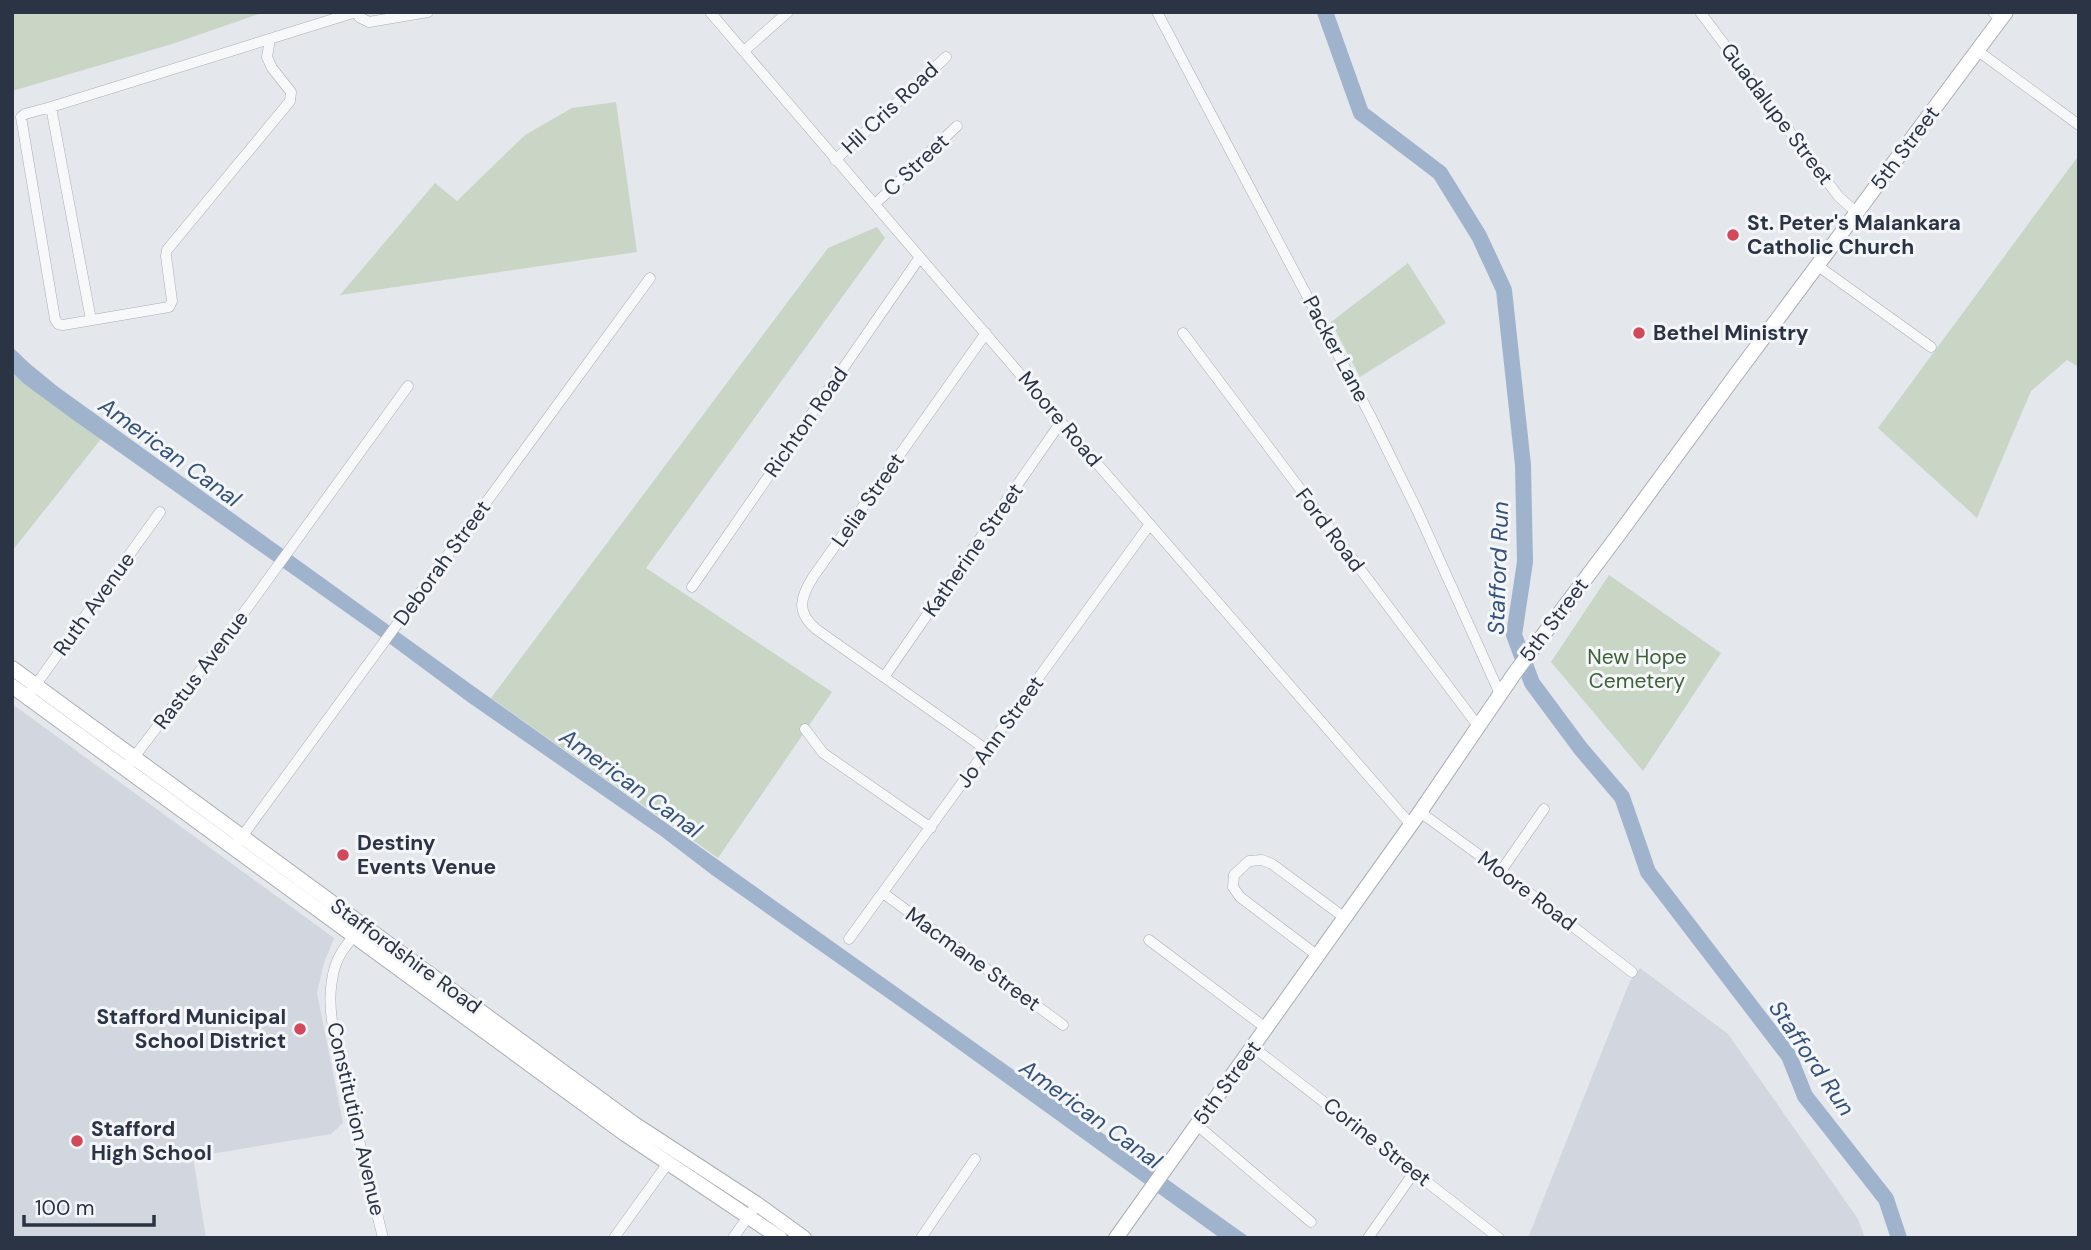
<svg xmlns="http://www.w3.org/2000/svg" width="2091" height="1250" font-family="'DM Sans',sans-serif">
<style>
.built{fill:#d2d6de}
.green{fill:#c9d6c5}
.water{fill:#9fb4cc}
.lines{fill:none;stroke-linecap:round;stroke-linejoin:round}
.river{stroke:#9fb4cc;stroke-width:16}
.street-casing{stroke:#a9aeb7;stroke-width:11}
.secondary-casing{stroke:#a9aeb7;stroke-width:16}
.street{stroke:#f7f8fa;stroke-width:10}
.secondary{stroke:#fff;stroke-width:14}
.poi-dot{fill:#d1495b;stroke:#f4f6f9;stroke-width:2.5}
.labels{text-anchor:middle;stroke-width:6;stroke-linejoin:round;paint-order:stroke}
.street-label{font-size:21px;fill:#2b3445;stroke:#f4f6f9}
.poi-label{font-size:21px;font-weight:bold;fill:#2b3445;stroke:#f4f6f9;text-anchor:start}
.park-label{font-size:21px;fill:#3f6138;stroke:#f4f6f9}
.water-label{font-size:23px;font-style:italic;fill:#34527a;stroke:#f4f6f9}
</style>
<rect width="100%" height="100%" fill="#e4e7ec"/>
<path class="built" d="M 12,704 L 334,938 L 324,963 L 317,993 L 343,1123 L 331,1134 L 193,1157 L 206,1238 L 12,1238 Z
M 1640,968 L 1728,1034 L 1858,1219 L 1865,1238 L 1528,1238 L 1630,981 Z"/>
<path class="green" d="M 12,12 L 265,12 L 172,44 L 12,91 Z
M 616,102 L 637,252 L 340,295 L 435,183 L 457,201 L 525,135 L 572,108 Z
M 2079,155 L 2079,367 L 2067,360 L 2031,391 L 1977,518 L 1878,428 Z
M 877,227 L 885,238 L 646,568 L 832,692 L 718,858 L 491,698 L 828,248 Z
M 1408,263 L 1446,323 L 1360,377 L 1331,322 Z
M 12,372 L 23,383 L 101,439 L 12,551 Z
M 1609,575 L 1721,653 L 1643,771 L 1551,662 Z"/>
<path class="water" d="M 12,347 L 30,364 L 58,387 L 472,685 L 1250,1238 L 1220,1238 L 911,1015 L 712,875 L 661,836 L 468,702 L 375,633 L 72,419 L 23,383 L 12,372 Z"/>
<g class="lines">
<path class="river" d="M 1325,12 L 1361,113 L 1440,173 L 1479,236 L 1504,290 L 1523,465 L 1525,562 L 1514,635 L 1532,683 L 1581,749 L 1622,797 L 1648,872 L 1789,1056 L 1805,1096 L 1886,1199 L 1899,1238"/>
<g class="street-casing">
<path id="street" d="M 358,12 L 359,17 L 369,22 L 428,12
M 710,12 L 1061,422 L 1411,825
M 1157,12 L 1370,415 L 1417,510 L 1500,694
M 1700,12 L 1839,197 L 1857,213
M 1993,12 L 2000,20
M 270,39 L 267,57 L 272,68 L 291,92 L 290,101 L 167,250 L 166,256 L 172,301 L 169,307 L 63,325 L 58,324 L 55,319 L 21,117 L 25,114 L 51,107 L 356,12
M 744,51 L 788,12
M 1978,51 L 2079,125
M 51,107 L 91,320
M 835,160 L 946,57
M 875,204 L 957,126
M 1818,266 L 1931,347
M 986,333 L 813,577 C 800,598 796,612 816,629 L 987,750
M 1183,333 L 1478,726
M 692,587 L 920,257
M 884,677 L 1061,422
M 27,697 L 160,512
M 805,729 L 823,753 L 931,828
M 125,769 L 232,629 L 408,386
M 1420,812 L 1501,871 L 1632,972
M 238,842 L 650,278
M 1501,871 L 1544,809
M 883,893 L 1063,1025
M 356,933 C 343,949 335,959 332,980 C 326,1013 338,1049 345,1081 C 357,1133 370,1185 383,1238
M 849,939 L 1150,524
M 1149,940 L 1267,1029
M 1318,956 L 1240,897 L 1233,887 L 1234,875 L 1249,861 L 1262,860 L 1272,864 L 1345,918
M 1253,1047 L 1499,1238
M 1197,1125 L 1311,1222
M 614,1238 L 668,1163
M 733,1238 L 757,1204
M 921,1238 L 975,1159
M 1368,1238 L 1415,1171"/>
</g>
<g class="secondary-casing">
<path id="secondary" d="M 12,668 L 633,1123 L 757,1204 L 804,1238
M 12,686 L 625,1134 L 780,1238
M 1116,1238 L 1420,812 L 1514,674 L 1619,534 L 1735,376 L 2006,12"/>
</g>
<use href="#street" class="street"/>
<use href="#secondary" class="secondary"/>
</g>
<g class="poi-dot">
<circle cx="1733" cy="235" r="7"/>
<circle cx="1639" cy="333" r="7"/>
<circle cx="343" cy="855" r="7"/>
<circle cx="300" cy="1029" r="7"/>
<circle cx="77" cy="1141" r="7"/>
</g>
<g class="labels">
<g class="street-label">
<text transform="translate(890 108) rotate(-43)" y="7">Hil Cris Road</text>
<text transform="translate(1777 114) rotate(53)" y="7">Guadalupe Street</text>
<text transform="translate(1905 148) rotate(-53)" y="7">5th Street</text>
<text transform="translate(916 165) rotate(-43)" y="7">C Street</text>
<text transform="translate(1336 349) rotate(62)" y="7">Packer Lane</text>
<text transform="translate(1060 419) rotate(50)" y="7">Moore Road</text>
<text transform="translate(806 422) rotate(-55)" y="7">Richton Road</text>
<text transform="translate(868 500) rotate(-55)" y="7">Lelia Street</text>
<text transform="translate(1330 530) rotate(53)" y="7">Ford Road</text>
<text transform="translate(973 550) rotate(-55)" y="7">Katherine Street</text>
<text transform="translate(442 563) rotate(-54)" y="7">Deborah Street</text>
<text transform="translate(94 604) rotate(-54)" y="7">Ruth Avenue</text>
<text transform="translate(1554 620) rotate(-53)" y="7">5th Street</text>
<text transform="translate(201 670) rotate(-53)" y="7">Rastus Avenue</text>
<text transform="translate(1000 732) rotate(-54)" y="7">Jo Ann Street</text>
<text transform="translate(1527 891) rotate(37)" y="7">Moore Road</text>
<text transform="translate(406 956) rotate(36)" y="7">Staffordshire Road</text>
<text transform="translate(973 959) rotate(36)" y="7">Macmane Street</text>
<text transform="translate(1227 1083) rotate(-54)" y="7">5th Street</text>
<text transform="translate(356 1119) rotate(77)" y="7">Constitution Avenue</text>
<text transform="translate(1377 1142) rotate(38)" y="7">Corine Street</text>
</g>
<g class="poi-label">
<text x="1747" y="230">St. Peter's Malankara<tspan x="1747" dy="24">Catholic Church</tspan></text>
<text x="1653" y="340">Bethel Ministry</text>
<text x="357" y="850">Destiny<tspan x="357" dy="24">Events Venue</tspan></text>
<text x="286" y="1024" text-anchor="end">Stafford Municipal<tspan x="286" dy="24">School District</tspan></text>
<text x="91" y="1136">Stafford<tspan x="91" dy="24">High School</tspan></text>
</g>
<g class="park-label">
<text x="1637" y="664">New Hope<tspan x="1637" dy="24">Cemetery</tspan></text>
</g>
<g class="water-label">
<text transform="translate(170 452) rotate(36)" y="8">American Canal</text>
<text transform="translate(1498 568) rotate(-88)" y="8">Stafford Run</text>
<text transform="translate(631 783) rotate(36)" y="8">American Canal</text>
<text transform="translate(1812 1058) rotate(56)" y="8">Stafford Run</text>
<text transform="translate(1091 1114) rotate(36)" y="8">American Canal</text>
</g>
</g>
<rect width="2091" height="1250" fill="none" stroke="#2b3445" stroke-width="28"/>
<path d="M24 1215v10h130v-10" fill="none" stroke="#2b3445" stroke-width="3.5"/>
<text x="35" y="1215" font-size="21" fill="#2b3445" stroke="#f4f6f9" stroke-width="5" paint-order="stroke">100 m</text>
</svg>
